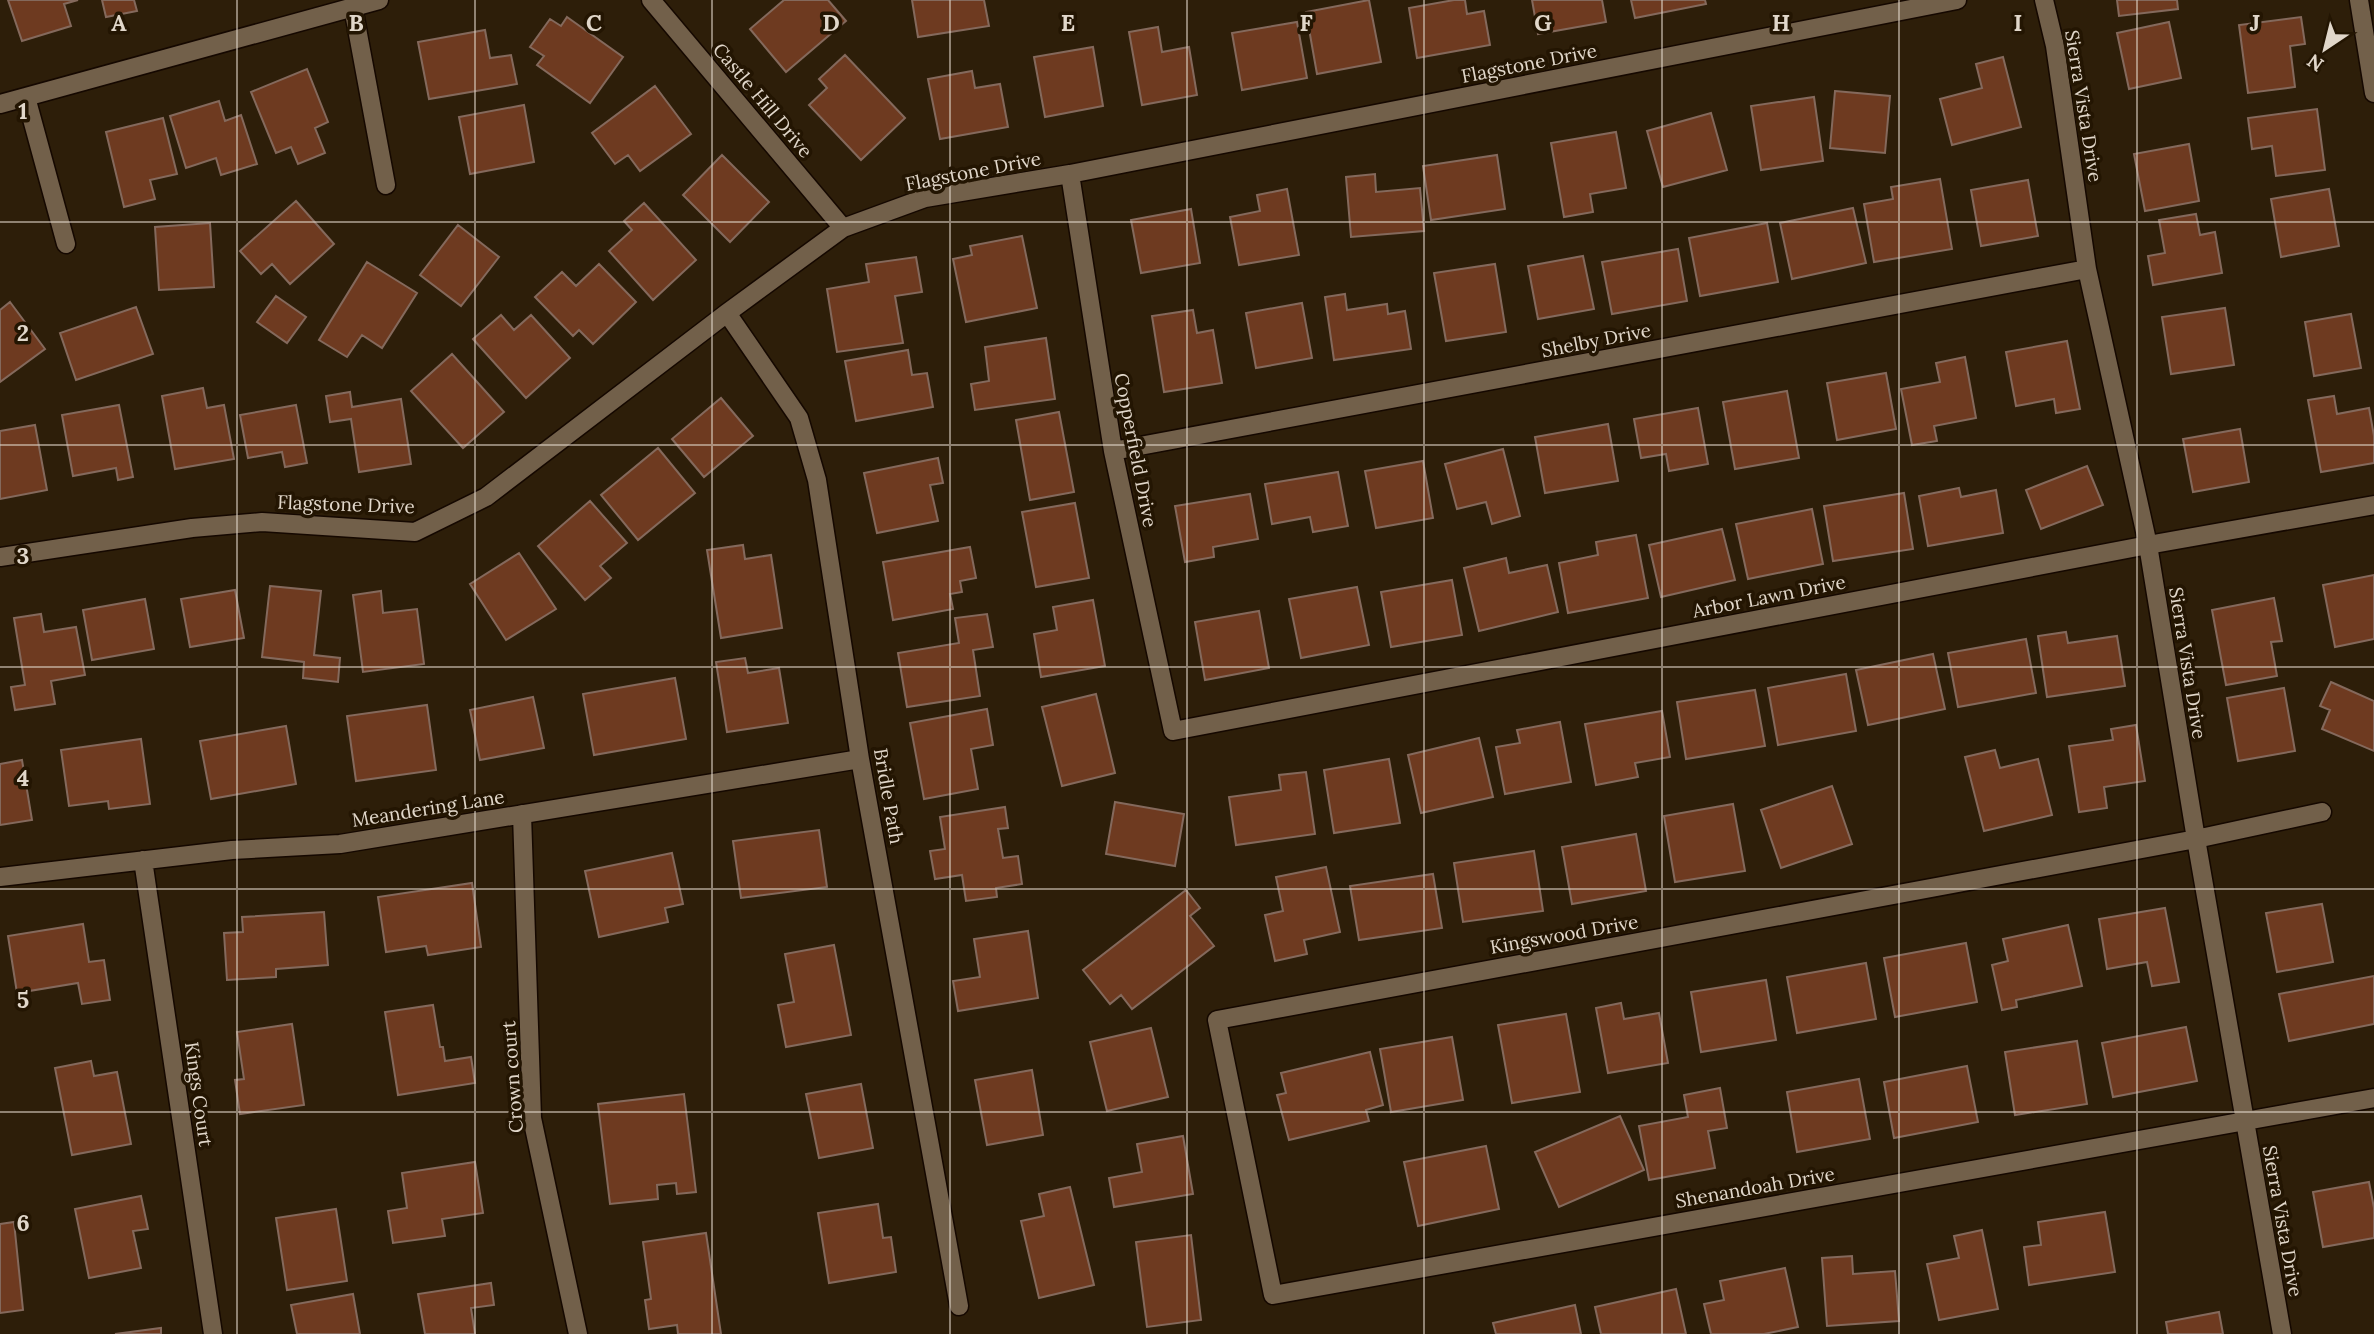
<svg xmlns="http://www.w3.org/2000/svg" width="2374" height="1334" font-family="Lora,serif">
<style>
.building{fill:#6e3a20;stroke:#84695c;stroke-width:2}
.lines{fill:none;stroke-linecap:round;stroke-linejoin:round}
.minor-casing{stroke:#150800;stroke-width:21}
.tertiary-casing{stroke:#150800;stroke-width:21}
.minor{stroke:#72604a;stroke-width:18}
.tertiary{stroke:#72604a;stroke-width:18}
.grid{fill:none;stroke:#e1d7ca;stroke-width:2;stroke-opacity:0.55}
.labels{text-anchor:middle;stroke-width:7;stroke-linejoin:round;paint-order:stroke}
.street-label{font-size:19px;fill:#e1d7ca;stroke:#231502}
.grid-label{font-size:23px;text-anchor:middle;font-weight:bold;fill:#e1d7ca;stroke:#231502;stroke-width:7;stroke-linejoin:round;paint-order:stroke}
</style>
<rect width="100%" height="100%" fill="#2d1e09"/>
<path class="building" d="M 8,0 L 78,0 L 64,4 L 71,26 L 22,41 Z
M 102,0 L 134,0 L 137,11 L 106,17 Z
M 784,0 L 828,0 L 846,21 L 786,72 L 750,29 Z
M 912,0 L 984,0 L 989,26 L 918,37 Z
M 1369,0 L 1381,62 L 1317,74 L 1306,12 Z
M 1454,0 L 1465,0 L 1467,14 L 1484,11 L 1490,45 L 1417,58 L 1409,8 Z
M 1532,0 L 1602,0 L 1606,22 L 1538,34 Z
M 1631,0 L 1705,0 L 1706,4 L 1635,18 Z
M 2117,0 L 2177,0 L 2178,9 L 2119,16 Z
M 567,17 L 623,57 L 590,103 L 537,65 L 544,56 L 530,47 L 550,19 L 561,26 Z
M 2301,17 L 2305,44 L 2290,46 L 2295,87 L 2248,93 L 2239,25 Z
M 1297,22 L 1307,78 L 1242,90 L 1232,33 Z
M 2169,22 L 2181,78 L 2129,89 L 2117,33 Z
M 1158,27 L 1162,52 L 1189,47 L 1197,95 L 1142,105 L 1129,32 Z
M 485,30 L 490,58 L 511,55 L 517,84 L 429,99 L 418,42 Z
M 1093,47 L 1103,106 L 1045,117 L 1034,57 Z
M 845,55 L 905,118 L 861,160 L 809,105 L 827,88 L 819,79 Z
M 2003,57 L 2021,127 L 1952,145 L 1940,99 L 1982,88 L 1976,64 Z
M 307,69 L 328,122 L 315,128 L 325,153 L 298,164 L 291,147 L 276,153 L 251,92 Z
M 972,71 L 975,88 L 1000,84 L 1008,127 L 940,139 L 928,79 Z
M 655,86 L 691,134 L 640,171 L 628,155 L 615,164 L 592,133 Z
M 1835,91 L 1890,96 L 1885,153 L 1830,148 Z
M 1814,97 L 1823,161 L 1761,170 L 1751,106 Z
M 219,101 L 225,121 L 241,115 L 257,164 L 221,175 L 216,158 L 186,168 L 170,116 Z
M 524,105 L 534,162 L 470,174 L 459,117 Z
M 2317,109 L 2325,170 L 2276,176 L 2272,146 L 2252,149 L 2248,118 Z
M 1711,113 L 1727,170 L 1663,187 L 1647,131 Z
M 163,118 L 177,174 L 150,180 L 155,199 L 124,207 L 106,132 Z
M 1616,132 L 1626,188 L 1590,194 L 1593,212 L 1564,217 L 1551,143 Z
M 2189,144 L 2199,201 L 2145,211 L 2134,154 Z
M 722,155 L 769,202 L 730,242 L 683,195 Z
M 1497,155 L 1505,209 L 1431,220 L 1423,166 Z
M 1375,174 L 1376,192 L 1420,188 L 1424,231 L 1351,237 L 1346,177 Z
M 1940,179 L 1952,249 L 1874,262 L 1864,204 L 1893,199 L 1891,187 Z
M 2028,180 L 2038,236 L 1981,246 L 1971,190 Z
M 1287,189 L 1299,255 L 1239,265 L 1230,217 L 1260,211 L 1257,195 Z
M 2329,189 L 2339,246 L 2281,257 L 2271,199 Z
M 296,201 L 334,244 L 290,284 L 272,264 L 261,274 L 240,251 Z
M 644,203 L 696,260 L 653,300 L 609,251 L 632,230 L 624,221 Z
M 1853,208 L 1866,263 L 1792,279 L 1780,223 Z
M 1191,209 L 1200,263 L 1141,273 L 1131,220 Z
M 2196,214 L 2200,235 L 2215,232 L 2222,273 L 2153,285 L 2148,256 L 2165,253 L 2159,220 Z
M 210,223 L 214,287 L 159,290 L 155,227 Z
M 1767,223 L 1778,282 L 1700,296 L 1689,238 Z
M 458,225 L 499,257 L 461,306 L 420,275 Z
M 1022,236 L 1037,308 L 966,322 L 953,259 L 972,255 L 970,246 Z
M 1678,249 L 1687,301 L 1612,314 L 1602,262 Z
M 1583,256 L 1594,309 L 1538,319 L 1528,266 Z
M 916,257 L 922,292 L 895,296 L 903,343 L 837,352 L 827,289 L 869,282 L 866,264 Z
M 367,262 L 417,293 L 382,348 L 362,335 L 347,357 L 319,340 Z
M 599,264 L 636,302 L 593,344 L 579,330 L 573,336 L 535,297 L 562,272 L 576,286 Z
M 1495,264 L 1506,332 L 1446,341 L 1434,273 Z
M 1345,294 L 1347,310 L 1387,304 L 1388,314 L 1405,311 L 1411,349 L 1334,360 L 1325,297 Z
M 276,296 L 306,317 L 287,343 L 257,322 Z
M 10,302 L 45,349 L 0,382 L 0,310 Z
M 1302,303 L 1312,358 L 1256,368 L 1246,313 Z
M 136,307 L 153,354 L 76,380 L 60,333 Z
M 2225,308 L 2234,365 L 2171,374 L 2162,317 Z
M 1193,310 L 1197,333 L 1213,330 L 1222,383 L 1164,392 L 1152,316 Z
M 2351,314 L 2361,368 L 2314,376 L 2305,322 Z
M 501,315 L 514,330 L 531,315 L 570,358 L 526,398 L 473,339 Z
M 1046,338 L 1055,399 L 975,410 L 971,384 L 989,381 L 985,347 Z
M 2067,341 L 2080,409 L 2056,413 L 2054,399 L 2016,406 L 2006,352 Z
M 908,350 L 912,375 L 927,373 L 933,407 L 856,421 L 845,361 Z
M 452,354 L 504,412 L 463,448 L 411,391 Z
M 1965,357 L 1976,418 L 1934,426 L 1937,441 L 1912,445 L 1901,389 L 1940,382 L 1936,363 Z
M 1886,373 L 1896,429 L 1837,440 L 1827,383 Z
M 203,388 L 207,408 L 224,405 L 234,459 L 175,469 L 162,396 Z
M 1787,391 L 1799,458 L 1735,469 L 1723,402 Z
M 350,392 L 352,407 L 401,399 L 411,464 L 359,472 L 351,419 L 330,422 L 326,396 Z
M 2334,396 L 2337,414 L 2369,408 L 2374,436 L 2374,463 L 2321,472 L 2308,400 Z
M 721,398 L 753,436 L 704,477 L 672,439 Z
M 119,405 L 133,477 L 118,480 L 116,468 L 73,476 L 62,415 Z
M 296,405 L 307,463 L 285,467 L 282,452 L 248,458 L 240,415 Z
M 1698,408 L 1708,464 L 1669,471 L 1666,454 L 1641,458 L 1634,419 Z
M 1059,412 L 1074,492 L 1030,500 L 1016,420 Z
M 1608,424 L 1618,481 L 1545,493 L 1535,437 Z
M 35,425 L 47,490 L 0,499 L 0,431 Z
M 2240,429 L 2249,482 L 2193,492 L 2183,439 Z
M 658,448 L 695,493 L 638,540 L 601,495 Z
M 1503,449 L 1520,516 L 1492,524 L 1486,502 L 1457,509 L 1445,464 Z
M 938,458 L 943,483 L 930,485 L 938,521 L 877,533 L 864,473 Z
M 1423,461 L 1433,518 L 1376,528 L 1365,471 Z
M 2087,466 L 2103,505 L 2041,529 L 2026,490 Z
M 1338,472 L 1348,526 L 1313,532 L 1310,517 L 1272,524 L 1265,484 Z
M 1959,488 L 1961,497 L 1996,490 L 2003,533 L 1928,546 L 1919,496 Z
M 1904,493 L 1913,549 L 1833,561 L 1824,506 Z
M 1250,494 L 1258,539 L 1213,547 L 1214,557 L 1185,562 L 1175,506 Z
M 590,501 L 627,543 L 600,566 L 611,578 L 585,600 L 538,546 Z
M 1075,503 L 1089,578 L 1036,587 L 1022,512 Z
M 1812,509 L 1823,564 L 1748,579 L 1736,524 Z
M 1722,529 L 1735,580 L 1661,597 L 1649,545 Z
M 1636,535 L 1648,598 L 1568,613 L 1559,563 L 1598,555 L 1596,542 Z
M 743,545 L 745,559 L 771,555 L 782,628 L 721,638 L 707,550 Z
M 970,547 L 976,578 L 960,581 L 962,592 L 950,594 L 953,609 L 893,620 L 883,562 Z
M 519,553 L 556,609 L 506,640 L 470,584 Z
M 1506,558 L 1509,573 L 1547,565 L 1558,612 L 1479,631 L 1464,568 Z
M 2374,575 L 2374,639 L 2335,647 L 2323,585 Z
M 1452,580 L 1462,635 L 1391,647 L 1381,592 Z
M 270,586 L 321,591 L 314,655 L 340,658 L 338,682 L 303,678 L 304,662 L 262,657 Z
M 1357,587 L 1369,645 L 1301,658 L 1289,599 Z
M 235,590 L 244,638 L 190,647 L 181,599 Z
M 381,591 L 383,613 L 417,609 L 424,664 L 363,672 L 353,595 Z
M 2274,598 L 2282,641 L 2271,642 L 2277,676 L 2226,685 L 2212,610 Z
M 145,599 L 154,649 L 92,660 L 83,610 Z
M 1093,600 L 1105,666 L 1041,677 L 1034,634 L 1057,630 L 1053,607 Z
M 1259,611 L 1269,668 L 1205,680 L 1195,622 Z
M 41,614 L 44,632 L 76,627 L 85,675 L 51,681 L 55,704 L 15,710 L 11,687 L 25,685 L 14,618 Z
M 987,614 L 993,647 L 973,650 L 980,696 L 907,707 L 898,653 L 959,643 L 955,618 Z
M 2066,632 L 2068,643 L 2117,636 L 2125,686 L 2047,697 L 2038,636 Z
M 2026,639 L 2036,693 L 1958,707 L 1948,653 Z
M 1933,654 L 1945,709 L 1868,725 L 1856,670 Z
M 745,658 L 748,673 L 779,668 L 788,723 L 727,732 L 716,662 Z
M 1846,674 L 1856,731 L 1778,745 L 1768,688 Z
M 675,678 L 686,739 L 594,755 L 583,694 Z
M 2331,682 L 2374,701 L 2374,751 L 2322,729 L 2330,710 L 2320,706 Z
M 2284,688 L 2295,751 L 2238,761 L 2227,698 Z
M 1755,690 L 1765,746 L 1686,759 L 1677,702 Z
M 1096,694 L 1115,773 L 1062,786 L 1042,707 Z
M 533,697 L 544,748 L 480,760 L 470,710 Z
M 427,705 L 436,770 L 356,781 L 347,716 Z
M 987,709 L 993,745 L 971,749 L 978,789 L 924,799 L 910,723 Z
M 1662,711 L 1670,757 L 1635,763 L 1638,777 L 1596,785 L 1585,724 Z
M 1560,722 L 1571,782 L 1505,794 L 1496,747 L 1520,743 L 1517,730 Z
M 2136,725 L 2145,781 L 2104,787 L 2107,808 L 2079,812 L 2069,746 L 2113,740 L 2111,729 Z
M 286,726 L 296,784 L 211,799 L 200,741 Z
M 1479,738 L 1493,797 L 1421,813 L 1408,755 Z
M 141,739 L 150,804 L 109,809 L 108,801 L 69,806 L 61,750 Z
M 1995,750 L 2000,768 L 2038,759 L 2052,815 L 1984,831 L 1965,757 Z
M 1389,759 L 1400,823 L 1334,833 L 1324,770 Z
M 22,760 L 32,820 L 0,825 L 0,764 Z
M 1306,772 L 1315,834 L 1236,845 L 1229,797 L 1281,790 L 1279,775 Z
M 1832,786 L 1852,844 L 1781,868 L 1761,810 Z
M 1115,802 L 1184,814 L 1175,866 L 1106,854 Z
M 1733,804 L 1745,871 L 1675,882 L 1664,816 Z
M 1005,807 L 1008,828 L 998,829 L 1003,858 L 1018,856 L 1022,884 L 996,888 L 997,897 L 966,901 L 962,875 L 935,879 L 930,851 L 945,849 L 940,817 Z
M 819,830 L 827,887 L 741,898 L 733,841 Z
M 1636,834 L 1646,891 L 1572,904 L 1562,847 Z
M 1534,851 L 1543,911 L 1463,922 L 1454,863 Z
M 672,853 L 683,904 L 665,908 L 668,922 L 599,937 L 585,871 Z
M 1326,867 L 1340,932 L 1304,940 L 1307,954 L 1275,961 L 1265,915 L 1283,911 L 1276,877 Z
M 1433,874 L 1442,928 L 1359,940 L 1350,886 Z
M 472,883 L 481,947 L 428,955 L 426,946 L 386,952 L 378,897 Z
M 1186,890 L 1200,908 L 1190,916 L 1214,946 L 1132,1009 L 1121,995 L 1110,1004 L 1083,970 Z
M 2322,904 L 2333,962 L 2277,972 L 2266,913 Z
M 2165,908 L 2179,982 L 2152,986 L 2147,962 L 2107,969 L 2099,919 Z
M 324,912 L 328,965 L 276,969 L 276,977 L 227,980 L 224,933 L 243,932 L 242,917 Z
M 83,924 L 89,962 L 104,960 L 110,1000 L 82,1004 L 78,983 L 17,993 L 8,936 Z
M 2068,925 L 2082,986 L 2016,1000 L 2017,1007 L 2002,1010 L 1992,965 L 2008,961 L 2003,939 Z
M 1028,931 L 1038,998 L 958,1011 L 953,981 L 980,977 L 974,939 Z
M 1966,943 L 1977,1002 L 1895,1017 L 1884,958 Z
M 834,945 L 851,1035 L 786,1047 L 778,1005 L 794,1002 L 785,954 Z
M 1866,963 L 1876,1019 L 1797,1033 L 1787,977 Z
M 2374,976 L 2374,1024 L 2289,1041 L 2279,994 Z
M 1766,980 L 1776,1040 L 1701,1052 L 1691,992 Z
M 1621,1003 L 1624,1019 L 1659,1013 L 1668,1063 L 1608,1073 L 1596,1008 Z
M 433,1005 L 440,1047 L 443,1047 L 445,1061 L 471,1057 L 475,1083 L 398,1095 L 385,1012 Z
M 1566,1014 L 1580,1092 L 1512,1103 L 1498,1025 Z
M 292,1024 L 304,1105 L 240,1114 L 235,1080 L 244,1079 L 237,1032 Z
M 2186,1027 L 2197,1081 L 2113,1097 L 2102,1043 Z
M 1151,1028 L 1168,1097 L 1107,1111 L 1090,1042 Z
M 1452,1037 L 1463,1100 L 1391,1112 L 1380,1049 Z
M 2077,1041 L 2087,1104 L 2015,1115 L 2005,1052 Z
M 1370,1052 L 1383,1105 L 1366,1110 L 1369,1121 L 1289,1140 L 1277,1095 L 1286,1093 L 1281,1073 Z
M 91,1061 L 94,1076 L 117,1072 L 131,1144 L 72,1155 L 55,1068 Z
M 1967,1066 L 1978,1122 L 1894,1138 L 1884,1082 Z
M 1032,1070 L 1043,1135 L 987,1145 L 975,1080 Z
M 1859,1079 L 1870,1139 L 1797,1152 L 1787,1092 Z
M 861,1084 L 873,1148 L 819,1158 L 806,1094 Z
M 1720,1088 L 1727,1128 L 1708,1131 L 1715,1168 L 1649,1180 L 1639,1126 L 1688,1117 L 1684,1095 Z
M 684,1094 L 696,1192 L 677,1194 L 676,1183 L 657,1185 L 658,1199 L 610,1204 L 598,1104 Z
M 1620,1116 L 1644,1170 L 1559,1207 L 1535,1152 Z
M 1183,1136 L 1193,1194 L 1114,1207 L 1109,1178 L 1142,1172 L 1137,1144 Z
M 1486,1146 L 1499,1209 L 1418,1226 L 1404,1162 Z
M 475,1162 L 483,1213 L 442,1219 L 445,1236 L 393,1243 L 388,1211 L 407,1208 L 402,1173 Z
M 2369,1182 L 2374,1208 L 2374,1238 L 2323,1247 L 2313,1192 Z
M 1070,1187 L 1094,1285 L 1039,1298 L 1021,1221 L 1044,1216 L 1039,1194 Z
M 141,1196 L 148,1229 L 133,1231 L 141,1268 L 89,1278 L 75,1209 Z
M 878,1204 L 883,1238 L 891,1237 L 896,1272 L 829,1283 L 818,1213 Z
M 336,1209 L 347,1281 L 287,1290 L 276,1218 Z
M 2105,1212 L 2115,1272 L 2029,1285 L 2024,1247 L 2041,1245 L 2038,1222 Z
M 14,1222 L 23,1310 L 0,1313 L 0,1224 Z
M 1982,1230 L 1998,1309 L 1939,1320 L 1927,1264 L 1959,1258 L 1954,1236 Z
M 706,1233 L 721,1334 L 678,1334 L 677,1325 L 649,1329 L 645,1300 L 651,1299 L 643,1242 Z
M 1191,1235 L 1201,1320 L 1147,1327 L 1136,1242 Z
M 1852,1256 L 1853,1274 L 1895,1271 L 1899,1321 L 1827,1326 L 1822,1258 Z
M 1785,1268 L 1798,1327 L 1764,1334 L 1711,1334 L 1704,1304 L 1724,1300 L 1720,1281 Z
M 491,1283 L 494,1305 L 471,1308 L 475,1334 L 425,1334 L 418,1294 Z
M 1676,1289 L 1686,1334 L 1601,1334 L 1595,1307 Z
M 353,1294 L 360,1334 L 297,1334 L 291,1305 Z
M 1575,1305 L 1581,1334 L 1496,1334 L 1493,1323 Z
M 2219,1312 L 2223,1334 L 2168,1334 L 2166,1322 Z
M 161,1328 L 161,1334 L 115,1334 Z"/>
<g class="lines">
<g class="minor-casing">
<path id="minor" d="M 651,0 L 843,228
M 2044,0 L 2055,46 L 2087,269 L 2148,545 L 2196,839 L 2282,1334
M 353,7 L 386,185
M 26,97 L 66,244
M 0,104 L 379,0
M 1070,174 L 1113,451 L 1173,731 L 2148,545 L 2374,505
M 727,313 L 799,418 L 817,480 L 860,759 L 959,1306
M 1113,451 L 2087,269
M 0,557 L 192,528 L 262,522 L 415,532 L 486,497 L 727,313 L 843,228 L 925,198 L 1070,174 L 1957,0
M 2322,812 L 2196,839 L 1217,1020 L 1273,1295 L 2374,1098
M 522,814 L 532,1118 L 578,1334
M 143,860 L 213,1334
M 0,877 L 232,850 L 340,844 L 860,759"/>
</g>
<g class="tertiary-casing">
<path id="tertiary" d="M 2359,0 L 2374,93"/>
</g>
<use href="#minor" class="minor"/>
<use href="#tertiary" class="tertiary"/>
</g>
<path class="grid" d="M 237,0 L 237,1334M 475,0 L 475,1334M 712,0 L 712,1334M 950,0 L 950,1334M 1187,0 L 1187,1334M 1424,0 L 1424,1334M 1662,0 L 1662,1334M 1899,0 L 1899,1334M 2137,0 L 2137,1334M 0,222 L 2374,222M 0,445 L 2374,445M 0,667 L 2374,667M 0,889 L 2374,889M 0,1112 L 2374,1112"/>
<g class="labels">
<g class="street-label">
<text transform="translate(1529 63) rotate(-11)" y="7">Flagstone Drive</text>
<text transform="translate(763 100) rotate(50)" y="7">Castle Hill Drive</text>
<text transform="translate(2084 106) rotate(81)" y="7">Sierra Vista Drive</text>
<text transform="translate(973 171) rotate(-11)" y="7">Flagstone Drive</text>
<text transform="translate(1596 340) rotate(-11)" y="7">Shelby Drive</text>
<text transform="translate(1136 450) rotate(79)" y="7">Copperfield Drive</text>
<text transform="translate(346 504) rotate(2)" y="7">Flagstone Drive</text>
<text transform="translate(1769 596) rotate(-11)" y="7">Arbor Lawn Drive</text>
<text transform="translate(2188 663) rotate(81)" y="7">Sierra Vista Drive</text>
<text transform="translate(889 796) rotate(80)" y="7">Bridle Path</text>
<text transform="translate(428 808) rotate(-9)" y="7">Meandering Lane</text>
<text transform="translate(1564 934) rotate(-10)" y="7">Kingswood Drive</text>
<text transform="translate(512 1077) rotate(-94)" y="7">Crown court</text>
<text transform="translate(199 1094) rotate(82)" y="7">Kings Court</text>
<text transform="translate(1755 1187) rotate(-10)" y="7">Shenandoah Drive</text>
<text transform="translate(2283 1221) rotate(80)" y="7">Sierra Vista Drive</text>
</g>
</g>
<g class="grid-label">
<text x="119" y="31">A</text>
<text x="356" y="31">B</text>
<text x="594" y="31">C</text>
<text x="831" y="31">D</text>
<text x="1068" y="31">E</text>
<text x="1306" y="31">F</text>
<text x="1543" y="31">G</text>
<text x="1781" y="31">H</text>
<text x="2018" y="31">I</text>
<text x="2255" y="31">J</text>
<text x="23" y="119">1</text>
<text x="23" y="341">2</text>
<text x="23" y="564">3</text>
<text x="23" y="786">4</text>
<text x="23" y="1008">5</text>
<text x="23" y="1231">6</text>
</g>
<g transform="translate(2325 49) rotate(215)" stroke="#231502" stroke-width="5" paint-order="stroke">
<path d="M0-5L12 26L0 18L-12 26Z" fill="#e1d7ca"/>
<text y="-10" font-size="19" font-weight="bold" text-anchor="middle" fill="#e1d7ca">N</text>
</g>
</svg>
